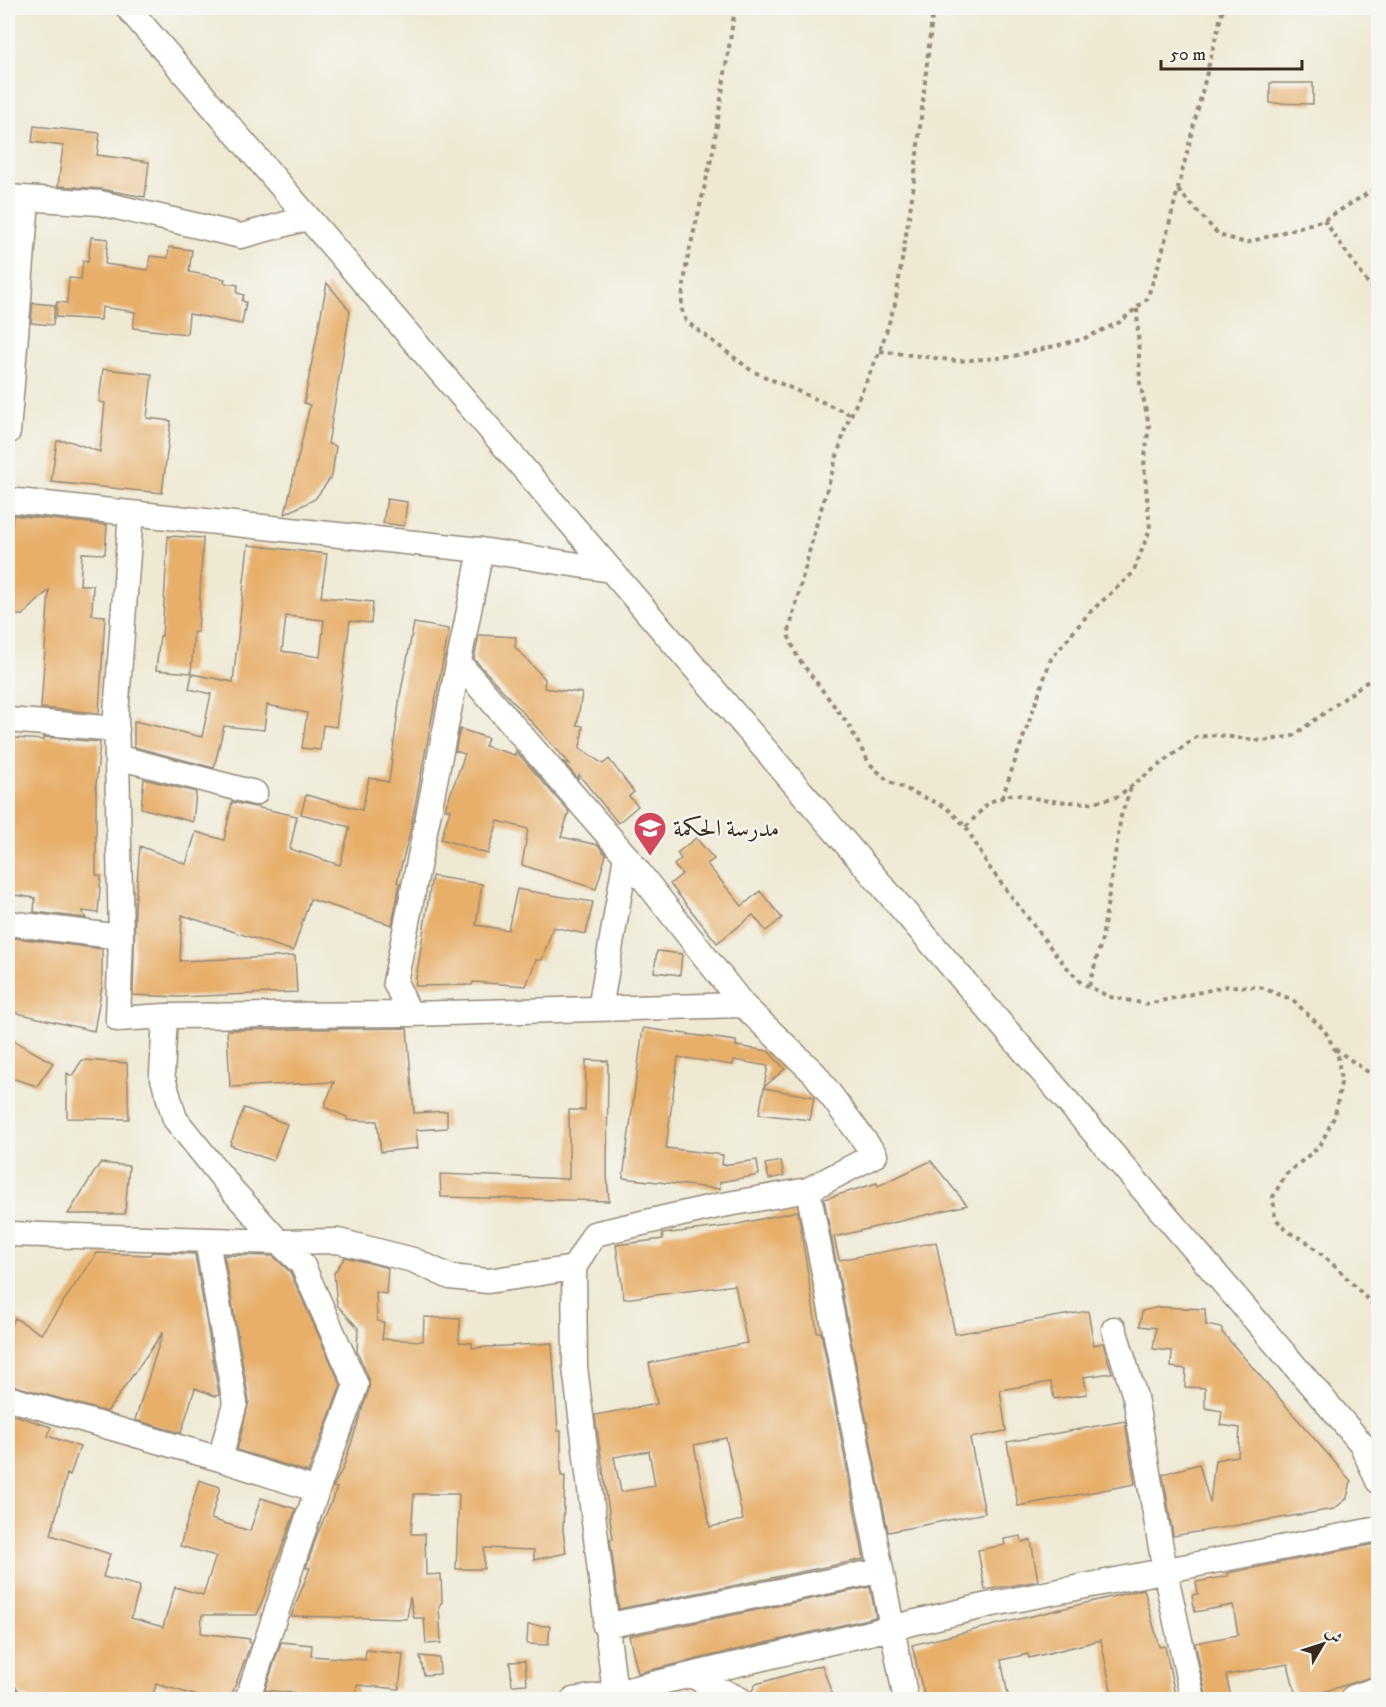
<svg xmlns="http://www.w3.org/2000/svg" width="1386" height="1707" font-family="'IM FELL DW Pica',Amiri,serif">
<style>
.building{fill:#e7af6b;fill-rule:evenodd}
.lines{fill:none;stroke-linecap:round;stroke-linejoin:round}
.minor-casing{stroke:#958a78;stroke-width:27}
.major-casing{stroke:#958a78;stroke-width:33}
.path{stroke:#958a78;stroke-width:4;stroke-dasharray:4.5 4.5;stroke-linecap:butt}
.minor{stroke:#fff;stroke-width:24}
.major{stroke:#fff;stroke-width:30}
.labels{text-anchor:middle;stroke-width:4.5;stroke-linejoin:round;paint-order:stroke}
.poi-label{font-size:24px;fill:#3b2a1e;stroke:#f6f6f2;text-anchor:start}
</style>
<rect width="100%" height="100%" fill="#f6f6f2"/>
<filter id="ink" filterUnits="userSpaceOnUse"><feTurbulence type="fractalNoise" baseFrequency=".0167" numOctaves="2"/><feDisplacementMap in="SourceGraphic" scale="12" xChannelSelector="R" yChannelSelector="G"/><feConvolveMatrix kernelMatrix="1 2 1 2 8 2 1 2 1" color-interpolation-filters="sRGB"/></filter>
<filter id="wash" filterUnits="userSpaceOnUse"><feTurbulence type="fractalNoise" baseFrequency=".008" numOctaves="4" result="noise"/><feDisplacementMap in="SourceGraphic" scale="24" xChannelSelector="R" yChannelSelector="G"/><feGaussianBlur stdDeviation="1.35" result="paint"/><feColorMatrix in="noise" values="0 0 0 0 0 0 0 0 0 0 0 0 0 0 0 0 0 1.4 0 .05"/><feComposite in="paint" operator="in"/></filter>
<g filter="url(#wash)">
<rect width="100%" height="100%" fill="#efe9d3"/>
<g id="blocks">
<path class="building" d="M 1270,83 L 1313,83 L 1313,104 L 1270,103 Z
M 34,126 L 100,133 L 97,155 L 149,162 L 145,197 L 101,189 L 58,186 L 63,146 L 32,142 Z
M 91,237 L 108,239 L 105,264 L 148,270 L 150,256 L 168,258 L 169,247 L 192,250 L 189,272 L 225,279 L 224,283 L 238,285 L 237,293 L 244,295 L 242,301 L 246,302 L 242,324 L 189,314 L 187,334 L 133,328 L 135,312 L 102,307 L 101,320 L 56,317 L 57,302 L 67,303 L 69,278 L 81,279 L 83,261 L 88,262 Z
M 327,283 L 350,311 L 328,444 L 336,446 L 332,476 L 315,499 L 285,514 L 310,405 L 304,403 Z
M 33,303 L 55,305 L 53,325 L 31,323 Z
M 103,369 L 152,374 L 147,418 L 171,421 L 162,493 L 51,482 L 57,441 L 69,441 L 100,452 L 105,403 L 99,402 Z
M 387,499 L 407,502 L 404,526 L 383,523 Z
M 13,515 L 107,525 L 105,554 L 82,553 L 80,585 L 93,585 L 92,615 L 105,616 L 99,713 L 41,708 L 49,590 L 23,615 L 8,615 L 8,537 L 11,537 Z
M 168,536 L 203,538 L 198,632 L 194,632 L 191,673 L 156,670 L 160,636 L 162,636 Z
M 248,545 L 327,554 L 321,597 L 373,602 L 371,623 L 350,621 L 336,727 L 323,725 L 320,750 L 302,748 L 307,713 L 267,705 L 264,730 L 224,726 L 214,768 L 134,747 L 134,721 L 202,737 L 211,694 L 189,689 L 192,674 L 233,682 ZM 286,616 L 324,620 L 320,657 L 282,651 Z
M 414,623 L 449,629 L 410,832 L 397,882 L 400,883 L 392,925 L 310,899 L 293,951 L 182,915 L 180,961 L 295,956 L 297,992 L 179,997 L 133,995 L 135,906 L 140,846 L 186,864 L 196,832 L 224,840 L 232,802 L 297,816 L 290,849 L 340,865 L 350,827 L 301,814 L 306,795 L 362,810 L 369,778 L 389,782 L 400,696 Z
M 479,635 L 516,637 L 515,647 L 545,679 L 544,688 L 582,693 L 577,725 L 583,726 L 580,748 L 603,764 L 609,759 L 634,792 L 629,796 L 638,806 L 618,823 L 579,775 L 578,779 L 563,762 L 570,764 L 474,659 Z
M 460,729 L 488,738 L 485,746 L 515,755 L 516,751 L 569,812 L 561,837 L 598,845 L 606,855 L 596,889 L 522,865 L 528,829 L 498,821 L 488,854 L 441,839 L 450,810 L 445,809 L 465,754 L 455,751 Z
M 44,737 L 100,742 L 96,785 L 96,875 L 101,876 L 98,913 L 82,911 L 86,918 L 34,912 L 35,898 L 8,894 L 8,846 L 15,738 L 44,740 Z
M 144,779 L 196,792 L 193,822 L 141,808 Z
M 696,838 L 714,859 L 707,864 L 742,906 L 760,891 L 782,918 L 766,931 L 753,915 L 717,943 L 670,884 L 682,874 L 674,865 L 681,859 L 677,853 Z
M 432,876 L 482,884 L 476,925 L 508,930 L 517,889 L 593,902 L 586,934 L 553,927 L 542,960 L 536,960 L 526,986 L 473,982 L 472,985 L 415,986 Z
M 8,937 L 102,949 L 102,987 L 94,1031 L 8,1011 Z
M 657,951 L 682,954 L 680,975 L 654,972 Z
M 407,1028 L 414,1113 L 447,1111 L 447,1128 L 416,1130 L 418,1148 L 381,1152 L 377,1121 L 347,1120 L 347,1117 L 324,1107 L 334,1082 L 230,1087 L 227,1030 Z
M 643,1028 L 736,1041 L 736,1046 L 768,1051 L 785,1069 L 764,1087 L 768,1066 L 734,1060 L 733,1065 L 678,1057 L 666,1148 L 723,1155 L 722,1165 L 757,1160 L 759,1175 L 720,1182 L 720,1189 L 623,1178 Z
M 13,1040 L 53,1063 L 37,1086 L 8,1077 Z
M 82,1060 L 127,1063 L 129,1119 L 67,1118 L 67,1073 L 72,1076 Z
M 586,1060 L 608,1061 L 607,1175 L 609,1201 L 441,1197 L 440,1174 L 569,1179 L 569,1110 L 585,1110 Z
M 764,1088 L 814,1097 L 810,1120 L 759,1114 Z
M 244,1108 L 287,1124 L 273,1161 L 230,1145 Z
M 781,1161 L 784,1176 L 769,1179 L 765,1164 Z
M 931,1161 L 967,1205 L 834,1237 L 839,1260 L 936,1242 L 955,1334 L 1088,1311 L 1094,1345 L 1103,1343 L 1112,1373 L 1084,1377 L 1087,1394 L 1054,1399 L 1051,1382 L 1000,1390 L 1006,1431 L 970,1438 L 985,1513 L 888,1532 L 824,1199 L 877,1183 L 878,1186 Z
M 100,1163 L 129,1166 L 125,1214 L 68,1214 Z
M 798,1211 L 817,1332 L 821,1332 L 864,1559 L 619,1609 L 610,1539 L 613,1539 L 595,1415 L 657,1404 L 649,1363 L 747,1343 L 735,1285 L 624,1299 L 616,1245 L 663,1239 L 662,1234 L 729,1226 ZM 726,1438 L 743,1520 L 710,1527 L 694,1445 ZM 649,1451 L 655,1486 L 621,1492 L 614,1457 Z
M 152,1252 L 195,1254 L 219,1395 L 215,1396 L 195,1388 L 181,1433 L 135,1420 L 163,1332 L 107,1412 L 8,1384 L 8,1329 L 15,1318 L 41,1334 L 97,1253 L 150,1255 Z
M 224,1255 L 273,1256 L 290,1272 L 341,1385 L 308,1472 L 237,1450 L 249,1401 Z
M 345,1257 L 388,1268 L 386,1294 L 376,1292 L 377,1321 L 384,1323 L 382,1339 L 423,1341 L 424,1317 L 460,1319 L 459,1342 L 472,1343 L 472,1348 L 552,1343 L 558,1431 L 561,1431 L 561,1476 L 565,1476 L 563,1530 L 566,1553 L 534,1560 L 534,1550 L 484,1548 L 484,1569 L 456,1569 L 459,1494 L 414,1494 L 411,1534 L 425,1534 L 426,1575 L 441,1574 L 442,1602 L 439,1606 L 441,1643 L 426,1644 L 424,1618 L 414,1618 L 410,1597 L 407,1619 L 291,1616 L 310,1568 L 306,1568 L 317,1535 L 337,1488 L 333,1487 L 343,1468 L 369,1389 L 369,1379 L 357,1351 L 358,1328 L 337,1305 L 334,1273 Z
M 1159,1307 L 1205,1309 L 1206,1325 L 1222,1328 L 1222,1332 L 1351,1481 L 1347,1498 L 1334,1509 L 1173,1536 L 1163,1474 L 1199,1464 L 1210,1503 L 1215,1460 L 1238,1456 L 1240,1428 L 1220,1425 L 1222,1411 L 1205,1408 L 1205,1388 L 1185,1387 L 1186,1369 L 1171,1367 L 1172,1351 L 1153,1349 L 1156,1328 L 1140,1326 L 1142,1311 Z
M 8,1413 L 51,1427 L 48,1436 L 80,1447 L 70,1475 L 67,1474 L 51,1535 L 110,1554 L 103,1577 L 140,1586 L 131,1618 L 163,1627 L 175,1587 L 203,1595 L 216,1556 L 180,1546 L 199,1480 L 220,1487 L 211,1519 L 250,1531 L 261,1498 L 296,1509 L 257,1615 L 202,1615 L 201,1633 L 250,1639 L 249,1642 L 251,1643 L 230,1700 L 197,1700 L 198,1696 L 156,1684 L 152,1700 L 34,1700 L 21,1695 L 16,1687 L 8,1685 Z
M 1125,1421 L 1135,1484 L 1018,1506 L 1007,1442 Z
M 1021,1536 L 1022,1542 L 1031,1540 L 1038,1581 L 985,1590 L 978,1550 L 1005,1545 L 1004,1539 Z
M 1375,1544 L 1378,1546 L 1378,1675 L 1297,1700 L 1288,1664 L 1226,1675 L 1231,1697 L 1207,1700 L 1195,1643 L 1238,1635 L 1233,1605 L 1195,1612 L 1192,1595 L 1198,1594 L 1196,1582 L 1228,1576 L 1228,1573 Z
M 870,1587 L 876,1617 L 638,1673 L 629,1636 Z
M 1144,1589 L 1159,1647 L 1165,1646 L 1176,1700 L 1113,1700 L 1101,1640 L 1029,1658 L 1028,1654 L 1001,1660 L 1009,1700 L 925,1700 L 912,1645 Z
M 528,1625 L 550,1626 L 548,1645 L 527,1644 Z
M 281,1642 L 312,1645 L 311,1656 L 365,1660 L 366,1650 L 403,1654 L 399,1689 L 357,1685 L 356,1700 L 265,1690 Z
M 420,1656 L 439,1658 L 440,1674 L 424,1675 Z
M 525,1661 L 527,1684 L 512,1685 L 510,1662 Z
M 822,1665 L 834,1700 L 755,1700 L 752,1691 L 756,1684 Z"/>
</g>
</g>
<g filter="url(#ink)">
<use href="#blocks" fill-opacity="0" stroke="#958a78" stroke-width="1.5"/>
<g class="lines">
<g class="minor-casing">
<path id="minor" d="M 128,8 L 1361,1443 L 1378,1481
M 8,197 L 100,203 L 241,236 L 308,218
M 8,432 L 27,200
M 8,500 L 481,550 L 611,570
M 131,513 L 116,714 L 121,937 L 118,1019 L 165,1016 L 162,1075 L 175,1119 L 233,1191 L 279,1242 L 338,1241 L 413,1260 L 450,1277 L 488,1281 L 574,1268 L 594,1234 L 717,1206 L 808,1190 L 875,1155 L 815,1074 L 743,1005 L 410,1014 L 395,982 L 481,550
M 458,662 L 626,856 L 743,1005
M 8,720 L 117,729
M 117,757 L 255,793
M 8,923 L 121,937
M 600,1009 L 626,856
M 165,1016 L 410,1014
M 808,1190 L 906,1700
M 8,1234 L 279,1242 L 302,1264 L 356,1385 L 317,1490 L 247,1700
M 207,1240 L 235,1403 L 220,1459
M 574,1268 L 575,1367 L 615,1693
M 1114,1329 L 1135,1397 L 1165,1571 L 1193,1700
M 8,1398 L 220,1459 L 317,1490
M 605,1626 L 879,1571
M 691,1675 L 741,1700
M 8,1699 L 8,1700
M 573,1700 L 615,1693 L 988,1605 L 1378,1529"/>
</g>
<g class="major-casing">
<path id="major" d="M 1355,1700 L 1378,1692"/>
</g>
<path class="path" d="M 735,8 L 713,151 L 687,261 L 681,308 L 686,321 L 752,371 L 852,415
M 933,8 L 913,191 L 895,304 L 880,351 L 846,426 L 815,529 L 788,635 L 798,658 L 848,724 L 869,763 L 888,781 L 946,807 L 966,827 L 989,867 L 1057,956 L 1081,983 L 1110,997 L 1147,1004 L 1228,986 L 1260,987 L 1293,1000 L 1325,1031 L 1338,1056 L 1341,1083 L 1335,1115 L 1320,1146 L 1285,1175 L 1273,1197 L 1275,1218 L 1288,1232 L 1306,1241 L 1337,1268 L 1378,1310
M 1178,190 L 1219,235 L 1246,243 L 1324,220 L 1378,187
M 1324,220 L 1378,298
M 880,351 L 958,361 L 1010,357 L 1083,339 L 1120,322 L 1147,299 L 1161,257 L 1223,8
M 1002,798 L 1051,659 L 1089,613 L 1133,573 L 1150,529 L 1144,465 L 1149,425 L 1140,383 L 1137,308
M 966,827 L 989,802 L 1013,794 L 1049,801 L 1090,803 L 1117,797 L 1196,737 L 1216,735 L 1263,741 L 1293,736 L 1368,681 L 1378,676
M 1089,986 L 1102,939 L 1121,816 L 1131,788
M 1335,1049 L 1378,1079"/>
<use href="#minor" class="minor"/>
<use href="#major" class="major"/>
</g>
</g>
<defs>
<g id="school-pin" transform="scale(1.725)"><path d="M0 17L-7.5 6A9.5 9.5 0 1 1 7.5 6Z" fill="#d1495b" stroke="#f6f6f2"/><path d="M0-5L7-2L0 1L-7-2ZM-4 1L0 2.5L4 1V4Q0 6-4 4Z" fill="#fff"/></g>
</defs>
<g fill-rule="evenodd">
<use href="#school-pin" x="650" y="828"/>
</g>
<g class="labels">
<g class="poi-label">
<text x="673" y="836">مدرسة الحكمة</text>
</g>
</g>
<rect width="1386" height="1707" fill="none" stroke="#f6f6f2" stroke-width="30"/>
<g transform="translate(1323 1644) rotate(51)" stroke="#f6f6f2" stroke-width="4.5" paint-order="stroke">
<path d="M0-4.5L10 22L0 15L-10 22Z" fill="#3b2a1e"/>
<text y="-9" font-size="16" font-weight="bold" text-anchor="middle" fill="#3b2a1e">ش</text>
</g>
<path d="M1161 60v9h141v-9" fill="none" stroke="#3b2a1e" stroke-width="3"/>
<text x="1170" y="60" font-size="18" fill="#3b2a1e" stroke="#f6f6f2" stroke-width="4.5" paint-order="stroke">50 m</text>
</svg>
